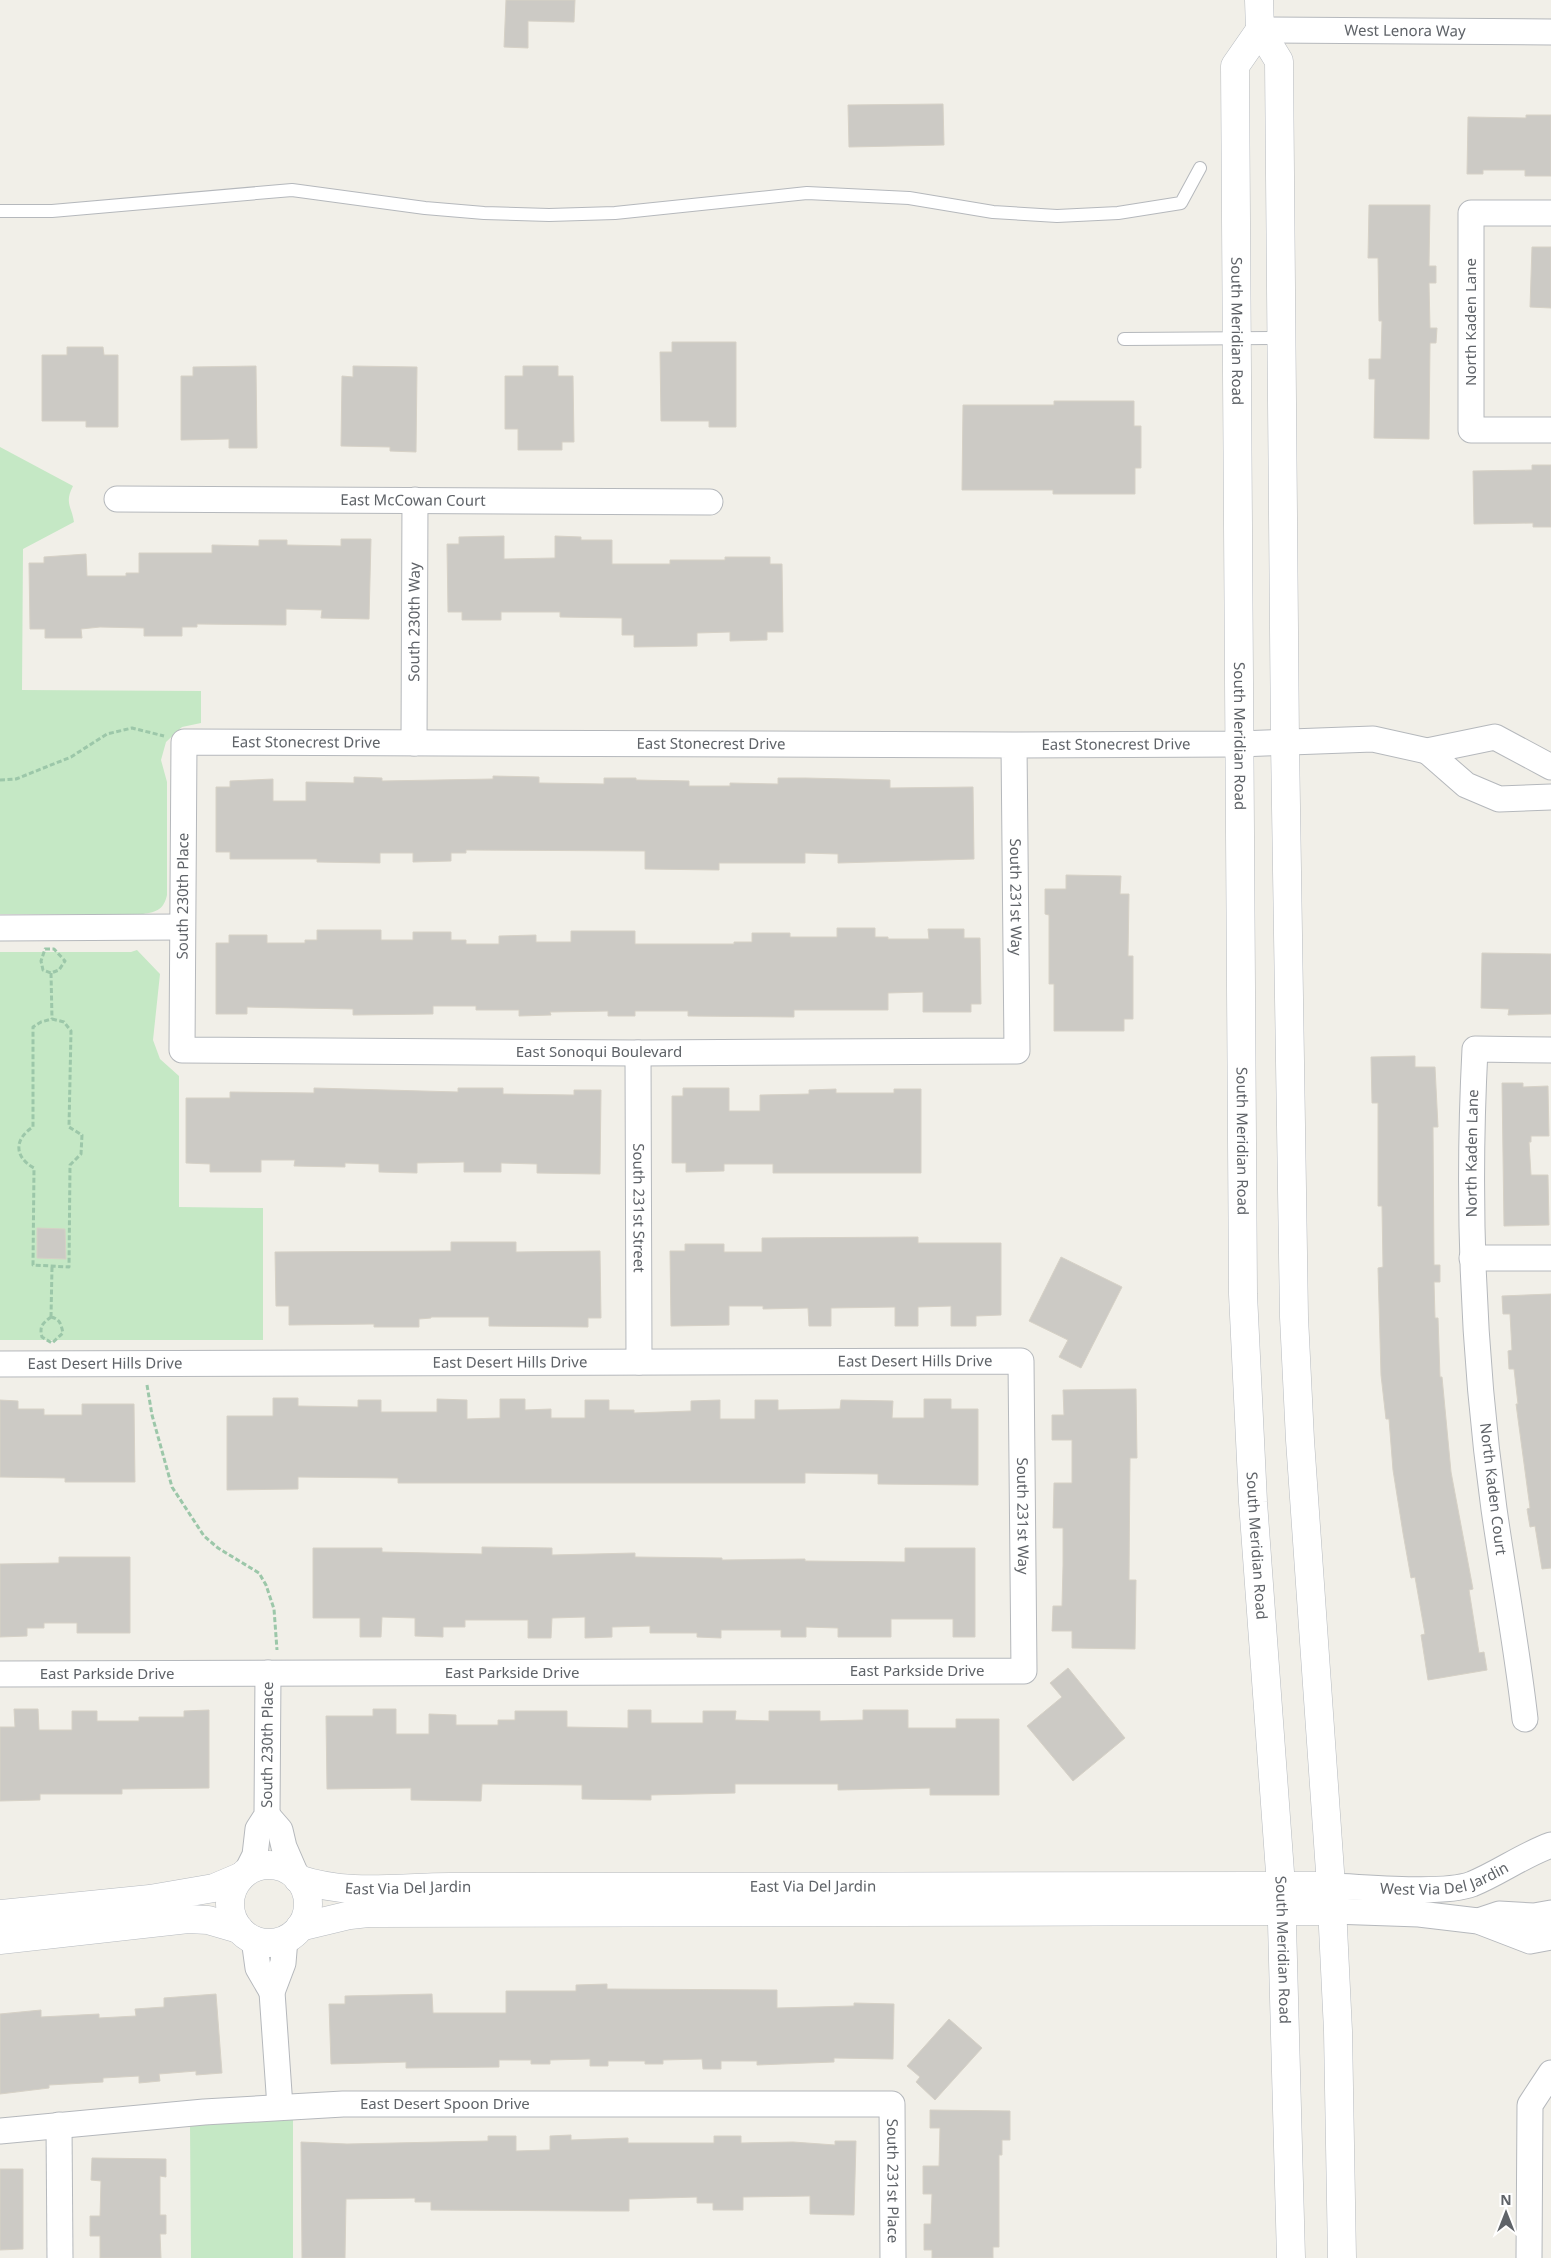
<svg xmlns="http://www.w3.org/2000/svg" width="1551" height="2258" font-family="'Noto Sans',sans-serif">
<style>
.green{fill:#c5e8c5}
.building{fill:#cccac5;stroke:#d6d1c6}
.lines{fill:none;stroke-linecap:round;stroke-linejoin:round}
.lane-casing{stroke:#b5b8bc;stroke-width:14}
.street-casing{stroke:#b5b8bc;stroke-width:27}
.secondary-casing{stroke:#b6babf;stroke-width:29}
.path{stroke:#9cc7a9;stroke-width:3;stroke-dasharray:5 2.5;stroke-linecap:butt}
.lane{stroke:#fff;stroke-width:12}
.street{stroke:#fff;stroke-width:25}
.secondary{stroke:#fff;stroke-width:28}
.labels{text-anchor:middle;stroke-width:4;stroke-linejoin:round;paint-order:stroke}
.street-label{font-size:15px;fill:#5f6368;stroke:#fff}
</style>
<rect width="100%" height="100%" fill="#f1efe8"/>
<path class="green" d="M 0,447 L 73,486 C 64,503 72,507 74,522 L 23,549 L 22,690 L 201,691 L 201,723 L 182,727 L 166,742 L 161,760 L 167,782 L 167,895 C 164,909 157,912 143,914 L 0,914 Z
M 137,950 L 160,974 L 153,1040 L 160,1059 L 179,1076 L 179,1207 L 263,1208 L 263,1340 L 0,1340 L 0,952 L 131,952 Z
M 293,2119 L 293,2258 L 191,2258 L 190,2125 Z"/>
<path class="building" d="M 506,0 L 575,0 L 574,22 L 528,21 L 528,48 L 504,47 Z
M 943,104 L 944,145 L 849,147 L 848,105 Z
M 1526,115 L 1551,115 L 1551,176 L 1525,176 L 1525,170 L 1483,170 L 1483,174 L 1467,174 L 1468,117 L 1526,118 Z
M 1369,205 L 1430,205 L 1429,266 L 1436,266 L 1436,283 L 1429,283 L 1430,328 L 1437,328 L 1436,343 L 1430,343 L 1429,439 L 1374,438 L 1375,379 L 1369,379 L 1369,359 L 1381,359 L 1382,321 L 1379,321 L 1378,258 L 1368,258 Z
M 1532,247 L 1551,247 L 1551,308 L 1530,307 Z
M 672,342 L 736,342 L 736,427 L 709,427 L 709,421 L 661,421 L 660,352 L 672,352 Z
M 67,347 L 103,347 L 104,355 L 118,355 L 118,427 L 86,427 L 86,421 L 42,421 L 42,355 L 67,355 Z
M 256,366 L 257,448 L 229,448 L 229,439 L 181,440 L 181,376 L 193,376 L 193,367 Z
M 353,366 L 417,367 L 416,452 L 390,451 L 390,447 L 341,446 L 342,376 L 353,377 Z
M 523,366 L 558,366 L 558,376 L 573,376 L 574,442 L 562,442 L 562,450 L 518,450 L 518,429 L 505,429 L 505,376 L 523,376 Z
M 1054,401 L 1134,401 L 1134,426 L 1141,426 L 1141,468 L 1135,468 L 1135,494 L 1053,494 L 1053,490 L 962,490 L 963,405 L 1054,405 Z
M 1532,465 L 1551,465 L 1551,527 L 1533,527 L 1533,523 L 1474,524 L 1473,471 L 1532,470 Z
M 504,536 L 504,559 L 555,558 L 555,536 L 581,537 L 581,540 L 612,540 L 612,564 L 670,564 L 670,560 L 725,560 L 725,557 L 770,557 L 770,564 L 782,564 L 783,632 L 767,632 L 767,640 L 730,641 L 730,632 L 697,633 L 697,646 L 634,647 L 634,635 L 622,635 L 622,618 L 560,617 L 560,612 L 501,612 L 501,620 L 462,620 L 462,612 L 448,612 L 447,544 L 459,544 L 459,537 Z
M 341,539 L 371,539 L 369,619 L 321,618 L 322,610 L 286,609 L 286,625 L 197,624 L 197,627 L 182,627 L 182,636 L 144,636 L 144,628 L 100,627 L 81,629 L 82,638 L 45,638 L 45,629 L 30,629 L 29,563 L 44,563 L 44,557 L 86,554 L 87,576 L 126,576 L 126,573 L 139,573 L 139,553 L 212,553 L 212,545 L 259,546 L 259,540 L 287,540 L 287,545 L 341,546 Z
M 493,776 L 539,777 L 539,783 L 604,784 L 604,778 L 636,778 L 636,780 L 689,781 L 689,786 L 730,786 L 730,783 L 778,784 L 778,778 L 805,778 L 890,780 L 890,788 L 973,787 L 974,859 L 838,863 L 838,854 L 805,853 L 805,863 L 719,863 L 719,870 L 645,869 L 645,851 L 466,850 L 466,853 L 451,853 L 451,861 L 413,862 L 413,853 L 380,853 L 380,863 L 317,862 L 317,859 L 230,859 L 230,852 L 216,852 L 216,787 L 230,787 L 230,781 L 273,779 L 273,801 L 306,801 L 306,782 L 354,783 L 354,777 L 382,778 L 382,781 L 493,779 Z
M 1066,875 L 1121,876 L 1120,894 L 1129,894 L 1128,956 L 1133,956 L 1133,1019 L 1124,1019 L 1124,1031 L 1054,1031 L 1054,984 L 1049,984 L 1049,915 L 1045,914 L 1045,889 L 1066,889 Z
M 837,928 L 875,928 L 875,937 L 888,937 L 888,939 L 929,939 L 928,929 L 964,929 L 964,938 L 980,938 L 981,1004 L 971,1004 L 971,1012 L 923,1012 L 923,992 L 888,993 L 888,1010 L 794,1010 L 794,1017 L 688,1016 L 688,1011 L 635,1011 L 635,1016 L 608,1016 L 608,1011 L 550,1012 L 551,1015 L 519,1016 L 519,1010 L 476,1010 L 476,1006 L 433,1006 L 433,1014 L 353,1015 L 353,1009 L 247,1007 L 247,1014 L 216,1014 L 216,943 L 229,943 L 229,935 L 267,935 L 267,943 L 305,943 L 305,940 L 317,940 L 317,930 L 381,930 L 381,940 L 413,940 L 413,932 L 451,932 L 451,940 L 466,940 L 466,944 L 499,944 L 499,936 L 536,935 L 536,942 L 571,942 L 571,931 L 635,931 L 635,944 L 734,944 L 734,942 L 752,942 L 752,933 L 790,933 L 790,937 L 837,937 Z
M 1482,953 L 1551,954 L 1551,1014 L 1508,1015 L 1509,1009 L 1481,1008 Z
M 1415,1056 L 1415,1067 L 1435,1067 L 1438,1127 L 1433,1127 L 1434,1265 L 1440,1265 L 1440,1282 L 1434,1282 L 1435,1318 L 1438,1318 L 1440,1377 L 1442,1377 L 1451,1472 L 1473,1589 L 1469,1590 L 1479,1653 L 1484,1652 L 1487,1670 L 1428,1680 L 1421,1635 L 1425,1634 L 1415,1577 L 1411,1578 L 1403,1533 L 1393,1470 L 1389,1419 L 1386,1419 L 1381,1375 L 1378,1268 L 1383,1267 L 1382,1206 L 1378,1206 L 1378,1103 L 1372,1103 L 1371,1057 Z
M 1502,1083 L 1523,1083 L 1523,1087 L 1548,1086 L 1549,1136 L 1531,1136 L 1531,1142 L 1529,1142 L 1531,1175 L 1548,1175 L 1549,1225 L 1504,1226 Z
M 314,1088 L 458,1092 L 458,1088 L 503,1088 L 503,1094 L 574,1095 L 574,1090 L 601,1090 L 600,1174 L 537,1173 L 537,1164 L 501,1163 L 501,1172 L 464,1172 L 464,1162 L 417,1163 L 417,1173 L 379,1172 L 379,1164 L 345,1163 L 345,1167 L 294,1166 L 295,1160 L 261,1160 L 261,1172 L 210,1172 L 210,1164 L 186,1163 L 186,1098 L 230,1098 L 230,1092 L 314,1093 Z
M 683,1088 L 729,1088 L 729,1111 L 760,1111 L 760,1095 L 809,1094 L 809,1090 L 836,1089 L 836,1093 L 894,1093 L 894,1089 L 921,1089 L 921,1173 L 773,1173 L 773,1164 L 724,1164 L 724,1171 L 686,1172 L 686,1163 L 672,1163 L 672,1096 L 683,1096 Z
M 37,1228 L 65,1229 L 66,1259 L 37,1258 Z
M 918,1237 L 918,1243 L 1001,1243 L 1001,1315 L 976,1316 L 976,1326 L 951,1326 L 951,1306 L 918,1307 L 918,1326 L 895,1326 L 895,1307 L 831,1308 L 831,1326 L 809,1326 L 808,1308 L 763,1309 L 763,1306 L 729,1306 L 729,1325 L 671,1326 L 670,1251 L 685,1251 L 685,1244 L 724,1244 L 724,1252 L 762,1252 L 762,1238 Z
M 451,1242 L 516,1242 L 516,1252 L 600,1251 L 601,1318 L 588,1318 L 588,1327 L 489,1326 L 489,1317 L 431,1317 L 431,1318 L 419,1319 L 419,1327 L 374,1327 L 374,1324 L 289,1325 L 289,1306 L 276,1306 L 275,1252 L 451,1251 Z
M 1061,1257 L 1122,1287 L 1081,1368 L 1059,1357 L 1068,1340 L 1029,1321 Z
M 1551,1294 L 1551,1568 L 1542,1569 L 1535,1526 L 1530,1527 L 1527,1509 L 1530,1508 L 1516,1404 L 1518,1404 L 1514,1369 L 1509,1369 L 1508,1351 L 1512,1350 L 1510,1314 L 1503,1314 L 1502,1296 Z
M 1136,1389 L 1137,1458 L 1130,1458 L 1129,1580 L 1136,1580 L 1135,1649 L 1072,1648 L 1072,1631 L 1052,1631 L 1053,1606 L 1062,1606 L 1063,1566 L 1063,1528 L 1053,1528 L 1054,1483 L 1072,1483 L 1072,1440 L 1052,1440 L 1052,1415 L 1064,1415 L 1063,1390 Z
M 273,1398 L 298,1398 L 298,1406 L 358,1407 L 358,1400 L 381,1400 L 381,1412 L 437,1412 L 437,1399 L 467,1400 L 467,1419 L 500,1418 L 500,1399 L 525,1399 L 525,1410 L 551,1409 L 551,1418 L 585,1418 L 585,1400 L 609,1400 L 609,1410 L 634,1410 L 634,1413 L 691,1411 L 691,1401 L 720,1400 L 720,1419 L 755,1419 L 755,1400 L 778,1400 L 778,1410 L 840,1409 L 841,1400 L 893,1401 L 892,1418 L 924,1418 L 924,1399 L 951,1399 L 951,1409 L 978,1409 L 978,1485 L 878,1484 L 878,1474 L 805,1473 L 805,1483 L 398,1483 L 398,1478 L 298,1477 L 298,1489 L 227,1490 L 227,1416 L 273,1416 Z
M 0,1400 L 18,1401 L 18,1409 L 44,1409 L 44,1415 L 82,1415 L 82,1404 L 134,1404 L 135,1482 L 65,1482 L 65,1478 L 0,1477 Z
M 482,1547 L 552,1548 L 552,1555 L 635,1553 L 635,1557 L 722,1558 L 722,1560 L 805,1559 L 805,1561 L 905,1562 L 905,1548 L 975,1548 L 975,1637 L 953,1637 L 953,1619 L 891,1619 L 891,1637 L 838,1637 L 838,1628 L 806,1627 L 806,1637 L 781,1637 L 781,1630 L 721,1630 L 721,1638 L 697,1637 L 697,1633 L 650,1633 L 650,1626 L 612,1627 L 612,1637 L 585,1638 L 585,1617 L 552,1618 L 551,1638 L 528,1638 L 528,1620 L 465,1620 L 465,1627 L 443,1627 L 443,1637 L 415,1636 L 415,1618 L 382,1617 L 381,1637 L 360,1637 L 360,1618 L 313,1618 L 313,1548 L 382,1548 L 382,1552 L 482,1554 Z
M 59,1557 L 130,1557 L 130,1633 L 77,1633 L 77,1623 L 44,1623 L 44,1628 L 27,1628 L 27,1636 L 0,1637 L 0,1564 L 59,1563 Z
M 1068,1668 L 1125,1738 L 1073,1781 L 1027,1726 L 1062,1697 L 1050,1683 Z
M 14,1709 L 38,1709 L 39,1730 L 72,1730 L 72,1711 L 97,1711 L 97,1721 L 139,1721 L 139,1717 L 184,1717 L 184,1711 L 209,1710 L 209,1788 L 122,1789 L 122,1794 L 40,1794 L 40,1800 L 0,1801 L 0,1727 L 15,1727 Z
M 373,1709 L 396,1709 L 396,1734 L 429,1734 L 429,1714 L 456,1715 L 456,1725 L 498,1725 L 498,1720 L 515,1720 L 515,1711 L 567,1711 L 567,1727 L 628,1728 L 628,1710 L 651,1710 L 651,1723 L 703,1723 L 703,1711 L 736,1711 L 735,1720 L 769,1721 L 769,1711 L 820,1711 L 820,1721 L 863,1720 L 863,1710 L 908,1710 L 908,1728 L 956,1728 L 956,1719 L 999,1719 L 999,1795 L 930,1795 L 930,1788 L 838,1790 L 838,1784 L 735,1784 L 735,1793 L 651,1795 L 651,1800 L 582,1799 L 582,1785 L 482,1784 L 481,1801 L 411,1800 L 411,1788 L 327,1789 L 326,1716 L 373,1716 Z
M 607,1984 L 607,1989 L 777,1990 L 777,2008 L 854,2006 L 854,2003 L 894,2004 L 893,2059 L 834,2058 L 834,2062 L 757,2065 L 757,2061 L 721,2061 L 721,2069 L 703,2069 L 702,2059 L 663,2060 L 663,2064 L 645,2064 L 645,2061 L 608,2061 L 608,2066 L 590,2066 L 590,2059 L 550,2060 L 550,2064 L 531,2064 L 531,2060 L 499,2060 L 499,2067 L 406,2068 L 406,2062 L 331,2064 L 329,2004 L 345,2004 L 345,1996 L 432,1994 L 433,2013 L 506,2013 L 506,1991 L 576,1991 L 576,1985 Z
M 216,1994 L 222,2073 L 196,2075 L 196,2071 L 159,2074 L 160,2081 L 139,2083 L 139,2076 L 103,2078 L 103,2082 L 49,2085 L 49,2088 L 0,2094 L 0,2014 L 41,2010 L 41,2017 L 99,2014 L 99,2018 L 136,2016 L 135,2009 L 164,2007 L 164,1998 Z
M 949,2019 L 982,2048 L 935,2100 L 916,2082 L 920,2077 L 907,2066 Z
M 930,2110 L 1010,2111 L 1010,2140 L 1002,2140 L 1002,2155 L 999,2155 L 999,2247 L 993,2247 L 993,2258 L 932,2258 L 932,2250 L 924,2250 L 924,2224 L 931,2224 L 932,2194 L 923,2194 L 923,2166 L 939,2166 L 940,2128 L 930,2128 Z
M 571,2135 L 571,2140 L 628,2138 L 628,2143 L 714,2143 L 714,2136 L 741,2136 L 741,2143 L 793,2142 L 835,2145 L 835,2141 L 856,2141 L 854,2215 L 810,2214 L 810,2196 L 743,2197 L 743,2210 L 713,2210 L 713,2203 L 697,2203 L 697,2197 L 629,2199 L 629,2211 L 602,2211 L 431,2210 L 431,2202 L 415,2202 L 415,2198 L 346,2199 L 345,2258 L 302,2258 L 301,2142 L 347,2144 L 488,2141 L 488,2136 L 516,2136 L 516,2151 L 550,2150 L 550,2136 Z
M 92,2158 L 166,2159 L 166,2177 L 160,2176 L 160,2215 L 166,2215 L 166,2234 L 160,2234 L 161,2258 L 100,2258 L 100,2236 L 90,2236 L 90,2216 L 100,2216 L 101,2181 L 91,2180 Z
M 0,2169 L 23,2169 L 23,2249 L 0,2250 Z"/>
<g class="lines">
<g class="lane-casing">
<path id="lane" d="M 0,211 L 52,211 L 292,190 L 425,208 L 484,213 L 549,215 L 615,213 L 807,193 L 909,198 L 993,212 L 1057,216 L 1118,213 L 1181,203 L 1200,168
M 1124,339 L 1282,338"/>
</g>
<g class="street-casing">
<g id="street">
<path id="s1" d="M 1260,30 L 1551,32"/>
<path d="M 1551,213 L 1471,213 L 1471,430 L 1551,430"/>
<path id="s2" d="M 117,499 L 710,502"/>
<path id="s3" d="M 414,743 L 415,500"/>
<path id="s4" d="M 1014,745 L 1017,1051 L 638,1053 L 182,1050 L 184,742 L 1014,745 L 1239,744 L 1373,739 L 1427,751 L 1495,737 L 1551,767"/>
<path d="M 1427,751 L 1466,785 L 1499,799 L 1551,797"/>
<path d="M 0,928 L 182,927"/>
<path id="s5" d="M 638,1053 L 639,1362"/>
<path d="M 1472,1258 L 1551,1258"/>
<path id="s6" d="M 0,1364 L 1021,1361 L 1024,1671 L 0,1674"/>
<path id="s7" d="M 1525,1719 C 1517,1648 1504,1579 1494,1509 C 1473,1357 1467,1202 1475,1049 L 1551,1050"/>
<path d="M 267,1815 L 280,1830 L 284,1847 L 297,1877"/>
<path id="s8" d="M 247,1871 L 255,1855 L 258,1829 L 267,1815 L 268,1673"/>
<path id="s9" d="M 1331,1886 C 1365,1887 1443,1895 1472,1884 C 1499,1873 1523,1855 1551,1845"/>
<path d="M 1332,1911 L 1419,1914 L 1478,1921 L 1530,1941 L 1551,1937"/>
<path d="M 1478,1921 L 1499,1914 L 1534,1916 L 1551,1913"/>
<path d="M 254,1939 L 258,1968 L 272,1992"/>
<path d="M 280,2107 L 272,1992 L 283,1963 L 285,1939"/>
<path d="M 59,2125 L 60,2258"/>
<path id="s10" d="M 0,2131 L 204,2112 L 343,2104 L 892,2104 L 893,2258"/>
<path d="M 1529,2258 L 1530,2105 L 1551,2073"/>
</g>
</g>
<g class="secondary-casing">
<g id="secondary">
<path d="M 1259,0 L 1260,30 L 1279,61 L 1285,743 L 1294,1317 L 1300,1440 L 1331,1886 L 1338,2031 L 1342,2258"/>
<path id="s11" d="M 1260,30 L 1235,66 L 1243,1294 L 1253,1502 L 1281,1886 L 1291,2258"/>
<circle cx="269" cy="1904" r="39"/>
<path id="s12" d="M 298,1879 C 350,1896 397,1887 450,1887 L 1331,1886"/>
<path d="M 0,1914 L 150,1899 L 214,1888 L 240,1877"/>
<path d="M 300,1927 L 350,1915 L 368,1913 L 1332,1911"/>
<path d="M 0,1940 L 188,1919 L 208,1920 L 239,1929"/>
</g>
</g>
<path class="path" d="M 0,780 L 16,779 L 71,757 L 107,734 L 132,728 L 164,736
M 45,949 L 54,949 L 65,961 L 59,970 L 51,973 L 43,970 L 41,961 Z
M 51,973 L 52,1019
M 52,1019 L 64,1022 L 71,1031 L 69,1127 L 82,1135 L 81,1154 L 70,1165 L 69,1267 L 33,1265 L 34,1168 C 14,1157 14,1139 33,1127 L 33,1027 L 41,1022 Z
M 51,1317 C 60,1319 61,1324 63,1333 L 52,1343 L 42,1337 C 39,1326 43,1323 51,1317 Z
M 51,1317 L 52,1267
M 147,1385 L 152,1415 L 172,1487 L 204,1536 L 218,1548 L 259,1573 L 266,1585 L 274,1609 L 277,1650"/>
<use href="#lane" class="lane"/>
<use href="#street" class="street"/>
<use href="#secondary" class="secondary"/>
</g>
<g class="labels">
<g class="street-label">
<text dy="5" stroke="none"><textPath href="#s1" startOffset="145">West Lenora Way</textPath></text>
<text transform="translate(1471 322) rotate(-90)" y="5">North Kaden Lane</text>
<text dy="5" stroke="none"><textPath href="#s11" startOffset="309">South Meridian Road</textPath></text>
<text dy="5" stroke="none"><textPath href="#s2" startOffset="296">East McCowan Court</textPath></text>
<text dy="5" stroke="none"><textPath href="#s3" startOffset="121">South 230th Way</textPath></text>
<text dy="5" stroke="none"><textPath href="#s11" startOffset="714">South Meridian Road</textPath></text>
<text dy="5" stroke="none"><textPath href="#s4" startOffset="1571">East Stonecrest Drive</textPath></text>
<text dy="5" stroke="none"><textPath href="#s4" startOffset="1976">East Stonecrest Drive</textPath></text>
<text dy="5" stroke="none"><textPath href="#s4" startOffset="2381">East Stonecrest Drive</textPath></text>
<text dy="5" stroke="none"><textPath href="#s4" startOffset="1295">South 230th Place</textPath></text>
<text dy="5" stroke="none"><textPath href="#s4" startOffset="152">South 231st Way</textPath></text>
<text x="599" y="1057">East Sonoqui Boulevard</text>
<text dy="5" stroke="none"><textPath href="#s11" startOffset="1119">South Meridian Road</textPath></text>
<text dy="5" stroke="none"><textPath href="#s7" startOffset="569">North Kaden Lane</textPath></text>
<text dy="5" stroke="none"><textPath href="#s5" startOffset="155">South 231st Street</textPath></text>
<text dy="5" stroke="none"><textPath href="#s6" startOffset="915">East Desert Hills Drive</textPath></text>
<text dy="5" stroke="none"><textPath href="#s6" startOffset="510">East Desert Hills Drive</textPath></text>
<text dy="5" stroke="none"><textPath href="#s6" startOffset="105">East Desert Hills Drive</textPath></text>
<text transform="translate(1493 1489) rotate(83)" y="5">North Kaden Court</text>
<text dy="5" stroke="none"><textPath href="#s6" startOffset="1176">South 231st Way</textPath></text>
<text dy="5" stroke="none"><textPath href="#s11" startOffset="1524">South Meridian Road</textPath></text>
<text x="917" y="1676">East Parkside Drive</text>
<text x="512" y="1678">East Parkside Drive</text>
<text x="107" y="1679">East Parkside Drive</text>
<text dy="5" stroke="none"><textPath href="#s8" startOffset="131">South 230th Place</textPath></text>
<text dy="5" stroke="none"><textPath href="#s9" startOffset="115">West Via Del Jardin</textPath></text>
<text dy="5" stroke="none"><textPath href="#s12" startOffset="516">East Via Del Jardin</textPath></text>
<text dy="5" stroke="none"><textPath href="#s12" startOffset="111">East Via Del Jardin</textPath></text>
<text dy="5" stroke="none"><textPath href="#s11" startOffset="1929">South Meridian Road</textPath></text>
<text dy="5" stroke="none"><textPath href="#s10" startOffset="446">East Desert Spoon Drive</textPath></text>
<text dy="5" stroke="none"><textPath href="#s10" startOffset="970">South 231st Place</textPath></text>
</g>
</g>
<g transform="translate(1506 2213)" stroke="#ffffff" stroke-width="4" paint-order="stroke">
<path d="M0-4L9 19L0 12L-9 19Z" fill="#5f6368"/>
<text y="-8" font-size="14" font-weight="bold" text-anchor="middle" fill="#5f6368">N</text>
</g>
</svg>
